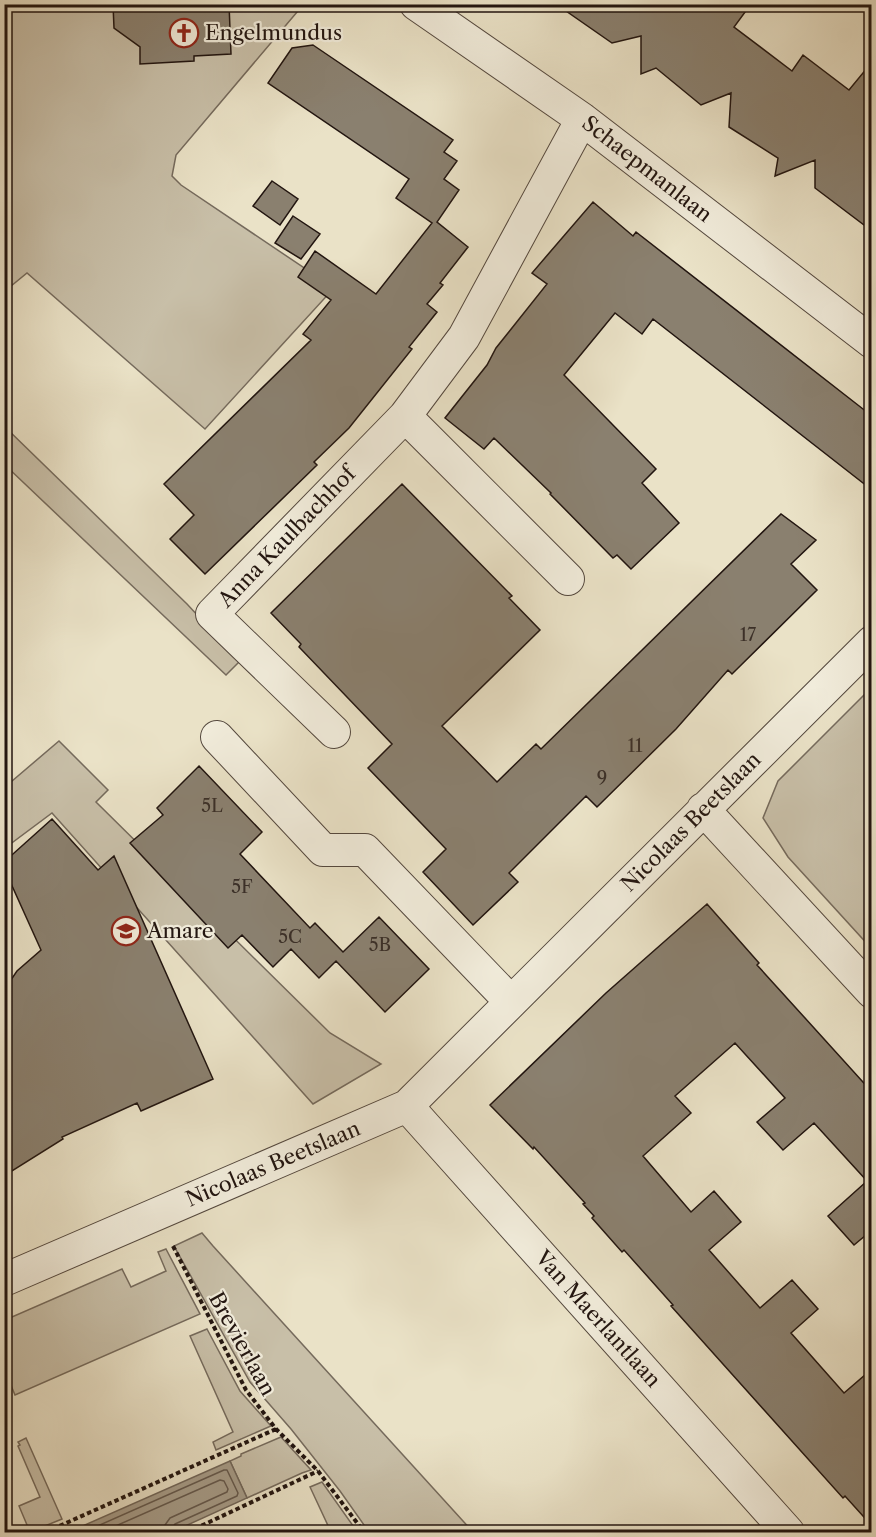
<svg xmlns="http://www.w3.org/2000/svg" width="876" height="1537" font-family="'Libre Caslon Text',serif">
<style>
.green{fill:#c8bfa8;stroke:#756a5c;stroke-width:1.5}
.water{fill:#a69c89;stroke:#716659;stroke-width:1.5}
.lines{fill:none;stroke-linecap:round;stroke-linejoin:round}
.shore{stroke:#64584c;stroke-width:1.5}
.building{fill:#8a806f;stroke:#221510;stroke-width:1.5}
.street-casing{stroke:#54483e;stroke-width:34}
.path{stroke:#221510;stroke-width:4;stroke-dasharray:4.5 3;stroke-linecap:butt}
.street{stroke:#f1ecdb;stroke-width:32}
.labels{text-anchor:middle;stroke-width:4.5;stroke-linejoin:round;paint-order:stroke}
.number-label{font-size:18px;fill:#3c3028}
.poi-label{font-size:21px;fill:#221510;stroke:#f1ecdb;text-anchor:start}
.street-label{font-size:21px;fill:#221510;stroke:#f1ecdb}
</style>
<rect width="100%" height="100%" fill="#eae2c7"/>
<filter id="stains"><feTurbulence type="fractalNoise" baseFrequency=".00333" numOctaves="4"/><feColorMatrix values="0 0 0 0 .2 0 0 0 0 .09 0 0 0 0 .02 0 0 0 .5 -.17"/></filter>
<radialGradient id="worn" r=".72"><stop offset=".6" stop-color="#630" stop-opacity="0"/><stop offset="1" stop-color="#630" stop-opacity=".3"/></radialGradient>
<path class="green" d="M 5,5 L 303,5 L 176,155 L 172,176 L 181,185 L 334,288 L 205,429 L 27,273 L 5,291 Z
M 4,426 L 187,604 L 240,661 L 226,675 L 5,465 Z
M 871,688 L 871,948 L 788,857 L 763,818 L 778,781 Z
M 59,741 L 108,790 L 96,802 L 330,1033 L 381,1064 L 313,1104 L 52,813 L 5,848 L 5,787 Z
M 202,1233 L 213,1246 L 473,1532 L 369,1532 L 340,1491 L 291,1429 L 250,1382 L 174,1246 Z
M 166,1249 L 200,1314 L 15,1395 L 5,1371 L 5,1320 L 122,1269 L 131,1287 L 166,1271 L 158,1252 Z
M 207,1329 L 240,1391 L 271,1426 L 216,1450 L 213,1442 L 233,1432 L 190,1336 Z
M 281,1437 L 311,1470 L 302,1473 L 247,1498 L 230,1461 L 241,1456 L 241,1454 Z
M 26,1438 L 62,1519 L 30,1532 L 19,1506 L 40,1497 L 18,1446 L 20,1445 L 18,1442 Z
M 322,1482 L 356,1530 L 358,1532 L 331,1532 L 310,1487 Z"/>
<path class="water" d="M 230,1461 L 247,1498 L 172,1532 L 69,1532 Z"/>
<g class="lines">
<path class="shore" d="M 84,1532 L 224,1470 L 227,1470 L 238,1493 L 237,1496 L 175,1524 L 172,1528 L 171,1532
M 102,1532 L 220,1480 L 224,1481 L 228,1489 L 227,1492 L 170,1518 L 165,1525 L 164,1532"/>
</g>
<path class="building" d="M 113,4 L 229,4 L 231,54 L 194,56 L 194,61 L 140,64 L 140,47 L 114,28 Z
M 556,4 L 751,4 L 734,27 L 792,71 L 803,55 L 849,90 L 872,62 L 872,231 L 815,188 L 815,160 L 775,176 L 778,158 L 729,127 L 731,93 L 701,105 L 656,68 L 641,74 L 641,36 L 612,43 Z
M 313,45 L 453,140 L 444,152 L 457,161 L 444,179 L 459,190 L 437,222 L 468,247 L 440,283 L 443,285 L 427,304 L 437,312 L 409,347 L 412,349 L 349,428 L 314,462 L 317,465 L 205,574 L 170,539 L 194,515 L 164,484 L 311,340 L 303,334 L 331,300 L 298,277 L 315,251 L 376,294 L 432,223 L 396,198 L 409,179 L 268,83 L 292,48 Z
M 272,181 L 298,199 L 280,225 L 253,206 Z
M 593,202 L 633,236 L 636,232 L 872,416 L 872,490 L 653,319 L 642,334 L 615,313 L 564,375 L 656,469 L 642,483 L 679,523 L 631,569 L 617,555 L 613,558 L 550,494 L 551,493 L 494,438 L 484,449 L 445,418 L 487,365 L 496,348 L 547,284 L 532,273 Z
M 293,216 L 320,234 L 301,259 L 275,243 Z
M 402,484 L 512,596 L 509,598 L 540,630 L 442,726 L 497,782 L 536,744 L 541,749 L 781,514 L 816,540 L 791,564 L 817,590 L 732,674 L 728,670 L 676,729 L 597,807 L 586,796 L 509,873 L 518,882 L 473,925 L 423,872 L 446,849 L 368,768 L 392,744 L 299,647 L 301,644 L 271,613 Z
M 199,766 L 262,832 L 240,854 L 310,928 L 315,923 L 343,952 L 379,917 L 429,969 L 385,1012 L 336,961 L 319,978 L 291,949 L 273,967 L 242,935 L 228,948 L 130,843 L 163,815 L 157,808 Z
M 52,819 L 98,870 L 114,856 L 213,1079 L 141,1111 L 137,1103 L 62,1137 L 63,1139 L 4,1176 L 4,990 L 17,971 L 41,950 L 4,868 L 4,862 Z
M 707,904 L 759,963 L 757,965 L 872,1092 L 872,1230 L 854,1245 L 828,1216 L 867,1181 L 814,1123 L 783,1150 L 757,1122 L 785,1098 L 735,1043 L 675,1096 L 691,1113 L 643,1156 L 691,1212 L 714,1191 L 741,1222 L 709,1250 L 760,1308 L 792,1280 L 818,1309 L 791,1333 L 844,1393 L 872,1369 L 872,1526 L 845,1496 L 843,1498 L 671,1306 L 673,1305 L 624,1250 L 622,1252 L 592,1218 L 594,1216 L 583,1204 L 585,1203 L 534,1147 L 533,1149 L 490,1105 L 606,993 Z"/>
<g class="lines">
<g class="street-casing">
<path id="street" d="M 416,4 L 582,119 L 872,342
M 405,416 L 568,579
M 334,732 L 212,614 L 405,416 L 464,337 L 582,119
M 217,737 L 323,850 L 365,850 L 511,1002
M 703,809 L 872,992
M 407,1106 L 788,1532
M 4,1280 L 407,1106 L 872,642"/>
</g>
<path class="path" d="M 173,1246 L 246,1390 L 276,1429 L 318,1471 L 364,1532
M 46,1532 L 276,1429
M 188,1532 L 318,1471"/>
<use href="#street" class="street"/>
</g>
<defs>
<g id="church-ring" transform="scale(1.5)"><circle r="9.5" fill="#f1ecdb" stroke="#8f2418" stroke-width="1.5"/><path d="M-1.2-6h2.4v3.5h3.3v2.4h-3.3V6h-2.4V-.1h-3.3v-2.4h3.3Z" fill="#8f2418"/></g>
<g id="school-ring" transform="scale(1.5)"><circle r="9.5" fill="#f1ecdb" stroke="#8f2418" stroke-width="1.5"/><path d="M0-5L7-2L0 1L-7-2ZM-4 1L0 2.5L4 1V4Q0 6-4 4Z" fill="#8f2418"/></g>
</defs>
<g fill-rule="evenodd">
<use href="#church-ring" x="184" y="33"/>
<use href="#school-ring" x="126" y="931"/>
</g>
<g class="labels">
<g class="number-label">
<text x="748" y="641">17</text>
<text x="635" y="752">11</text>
<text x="602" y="784">9</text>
<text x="212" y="812">5L</text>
<text x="242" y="893">5F</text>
<text x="290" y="943">5C</text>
<text x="380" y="951">5B</text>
</g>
<g class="poi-label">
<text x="205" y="40">Engelmundus</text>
<text x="147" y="938">Amare</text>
</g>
<g class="street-label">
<text transform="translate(647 169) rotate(38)" y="7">Schaepmanlaan</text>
<text transform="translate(287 537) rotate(-46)" y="7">Anna Kaulbachhof</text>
<text transform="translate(691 822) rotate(-45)" y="7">Nicolaas Beetslaan</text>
<text transform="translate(273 1164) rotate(-23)" y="7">Nicolaas Beetslaan</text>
<text transform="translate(598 1319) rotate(48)" y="7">Van Maerlantlaan</text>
<text transform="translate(242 1344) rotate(61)" y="7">Brevierlaan</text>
</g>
</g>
<rect width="876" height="1537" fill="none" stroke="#eae2c7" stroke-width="24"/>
<rect x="6" y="6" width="864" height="1525" fill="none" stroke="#221510" stroke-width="3"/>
<rect x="12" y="12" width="852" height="1513" fill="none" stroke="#221510" stroke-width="1.5"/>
<rect width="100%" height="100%" filter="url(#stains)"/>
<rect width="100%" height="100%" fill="url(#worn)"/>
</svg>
